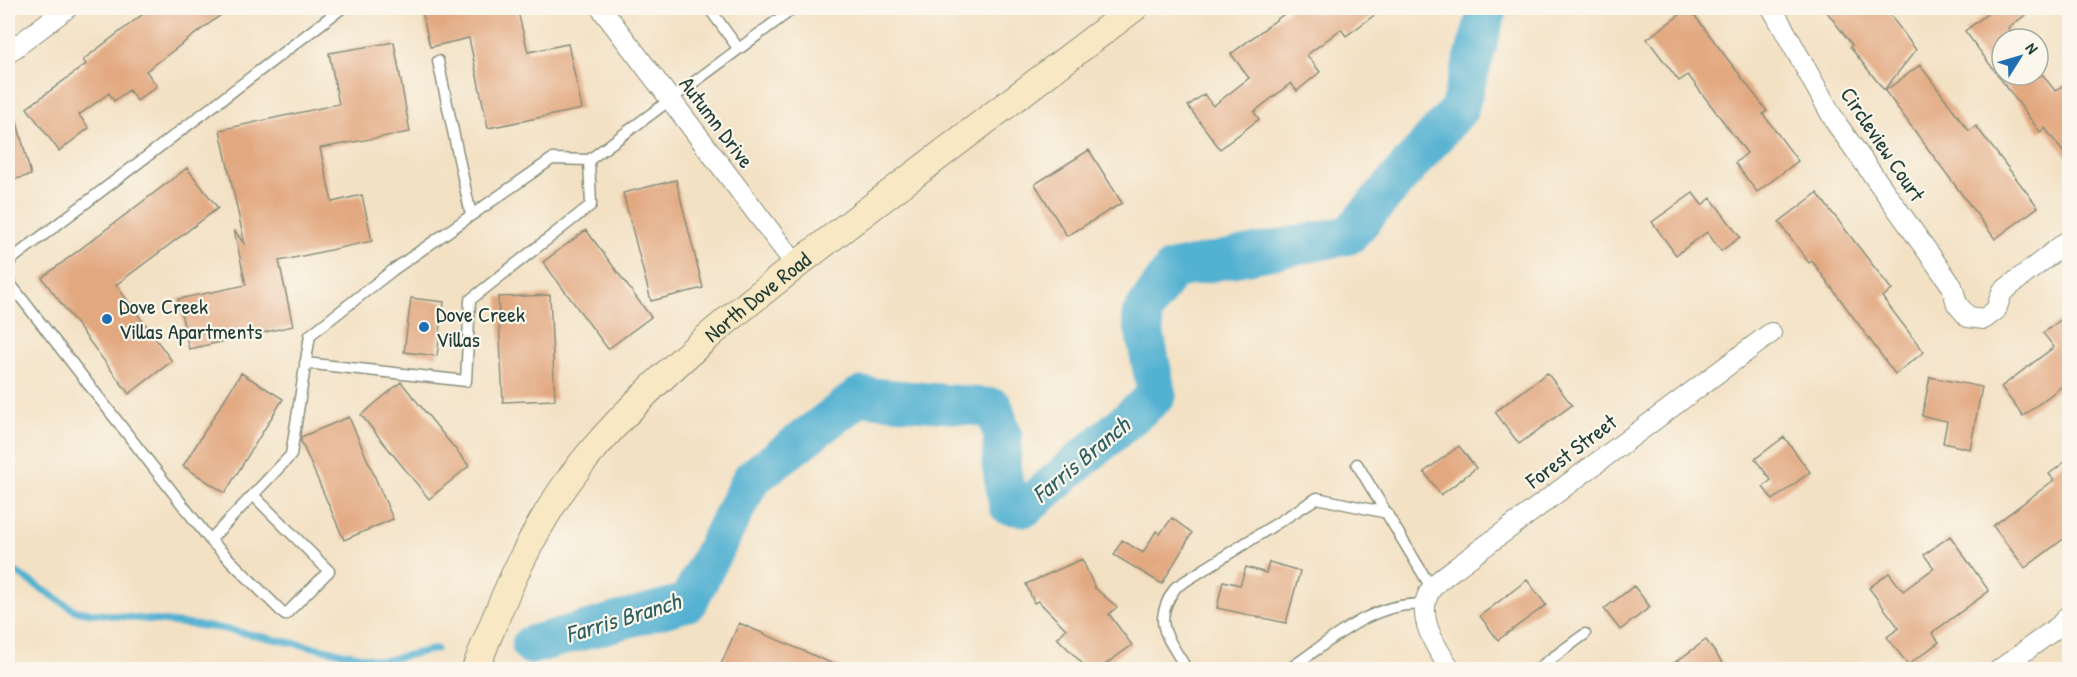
<svg xmlns="http://www.w3.org/2000/svg" width="2077" height="677" font-family="'Patrick Hand',sans-serif">
<style>
.lines{fill:none;stroke-linecap:round;stroke-linejoin:round}
.stream{stroke:#52b1d1;stroke-width:7}
.river{stroke:#52b1d1;stroke-width:39}
.building{fill:#e2a880}
.lane-casing{stroke:#898f7c;stroke-width:13}
.street-casing{stroke:#898f7c;stroke-width:22}
.secondary-casing{stroke:#898f7c;stroke-width:29}
.lane{stroke:#fff;stroke-width:10}
.street{stroke:#fff;stroke-width:20}
.secondary{stroke:#f8e8c3;stroke-width:27}
.poi-dot{fill:#1f6fb2;stroke:#fbf7ec;stroke-width:2}
.labels{text-anchor:middle;stroke-width:4.5;stroke-linejoin:round;paint-order:stroke}
.street-label{font-size:22px;fill:#1f3d34;stroke:#fbf7ec}
.poi-label{font-size:22px;fill:#1f3d34;stroke:#fbf7ec;text-anchor:start}
.water-label{font-size:24px;font-style:italic;fill:#2e6063;stroke:#fbf7ec}
</style>
<rect width="100%" height="100%" fill="#fbf7ec"/>
<filter id="ink" filterUnits="userSpaceOnUse"><feTurbulence type="fractalNoise" baseFrequency=".0167" numOctaves="2"/><feDisplacementMap in="SourceGraphic" scale="12" xChannelSelector="R" yChannelSelector="G"/><feConvolveMatrix kernelMatrix="1 2 1 2 8 2 1 2 1" color-interpolation-filters="sRGB"/></filter>
<filter id="wash" filterUnits="userSpaceOnUse"><feTurbulence type="fractalNoise" baseFrequency=".008" numOctaves="4" result="noise"/><feDisplacementMap in="SourceGraphic" scale="24" xChannelSelector="R" yChannelSelector="G"/><feGaussianBlur stdDeviation="1.35" result="paint"/><feColorMatrix in="noise" values="0 0 0 0 0 0 0 0 0 0 0 0 0 0 0 0 0 1.4 0 .05"/><feComposite in="paint" operator="in"/></filter>
<g filter="url(#wash)">
<rect width="100%" height="100%" fill="#f3e1c4"/>
<g class="lines">
<path class="stream" d="M 8,567 L 76,611 L 219,628 L 382,661 L 436,649"/>
<path class="river" d="M 531,645 L 688,602 L 751,479 L 860,396 L 994,408 L 1003,437 L 1001,465 L 1008,505 L 1026,507 L 1157,395 L 1141,315 L 1172,270 L 1349,235 L 1459,109 L 1488,8"/>
</g>
<g id="blocks">
<path class="building" d="M 151,8 L 230,8 L 146,71 L 157,86 L 137,101 L 129,90 L 114,101 L 109,93 L 79,115 L 89,128 L 59,151 L 27,108 L 86,64 L 83,60 Z
M 421,8 L 517,8 L 528,52 L 568,44 L 582,109 L 488,128 L 469,38 L 430,47 Z
M 1292,8 L 1384,8 L 1346,36 L 1341,29 L 1307,55 L 1320,72 L 1297,91 L 1291,83 L 1254,112 L 1259,119 L 1220,149 L 1188,106 L 1204,94 L 1213,106 L 1249,78 L 1231,54 Z
M 1689,8 L 1767,111 L 1763,114 L 1798,161 L 1757,192 L 1735,163 L 1747,153 L 1688,75 L 1679,81 L 1647,39 Z
M 1824,8 L 1885,8 L 1916,50 L 1884,90 L 1850,47 L 1852,45 Z
M 1995,8 L 2035,8 L 2008,28 L 2017,39 L 2002,39 L 2002,75 L 2043,75 L 2055,91 L 2070,80 L 2070,161 L 2045,128 L 2040,132 L 1965,31 Z
M 394,42 L 410,132 L 320,148 L 332,202 L 362,195 L 372,241 L 279,261 L 293,326 L 189,349 L 178,299 L 246,285 L 234,230 L 245,245 L 220,130 L 339,104 L 329,53 Z
M 1920,65 L 1969,131 L 1976,126 L 2038,207 L 1995,239 L 1885,91 Z
M 8,107 L 13,107 L 31,175 L 8,181 Z
M 1089,150 L 1122,203 L 1067,236 L 1035,184 Z
M 187,168 L 218,208 L 116,285 L 172,361 L 129,394 L 42,278 Z
M 676,180 L 703,288 L 651,301 L 623,193 Z
M 1693,193 L 1702,205 L 1711,198 L 1740,237 L 1721,251 L 1707,232 L 1676,255 L 1652,222 Z
M 1817,193 L 1892,290 L 1882,297 L 1924,352 L 1895,374 L 1812,261 L 1809,263 L 1779,222 Z
M 586,230 L 651,317 L 608,349 L 543,262 Z
M 550,295 L 555,400 L 503,402 L 498,297 Z
M 411,298 L 444,302 L 437,356 L 404,352 Z
M 2070,313 L 2070,380 L 2023,416 L 2001,387 L 2054,347 L 2043,333 Z
M 241,373 L 283,399 L 225,493 L 183,466 Z
M 1547,373 L 1572,405 L 1519,444 L 1495,412 Z
M 1930,377 L 1982,387 L 1970,449 L 1943,443 L 1947,421 L 1922,416 Z
M 401,382 L 469,466 L 429,499 L 361,415 Z
M 349,417 L 393,519 L 344,540 L 301,441 L 301,437 Z
M 1784,437 L 1810,472 L 1773,500 L 1763,487 L 1771,480 L 1755,459 Z
M 1459,446 L 1476,468 L 1441,495 L 1424,472 Z
M 2070,458 L 2070,534 L 2025,568 L 1993,526 L 2054,480 L 2049,474 Z
M 1172,518 L 1192,533 L 1162,584 L 1114,555 L 1122,540 L 1143,553 L 1156,531 L 1160,534 Z
M 1950,536 L 1989,591 L 1932,633 L 1939,642 L 1908,665 L 1887,637 L 1899,628 L 1869,588 L 1889,573 L 1903,591 L 1934,568 L 1924,555 Z
M 1082,559 L 1095,588 L 1117,607 L 1109,614 L 1132,645 L 1099,669 L 1088,669 L 1057,638 L 1066,629 L 1038,601 L 1034,603 L 1026,584 Z
M 1269,562 L 1300,571 L 1286,623 L 1217,608 L 1223,581 L 1240,585 L 1246,567 L 1266,573 Z
M 1527,580 L 1546,605 L 1498,640 L 1480,616 Z
M 1634,586 L 1650,607 L 1620,630 L 1604,609 Z
M 739,623 L 845,669 L 719,669 Z
M 1706,640 L 1727,669 L 1666,669 Z"/>
</g>
</g>
<g filter="url(#ink)">
<use href="#blocks" fill-opacity="0" stroke="#898f7c" stroke-width="1.5"/>
<g class="lines">
<g class="lane-casing">
<path id="lane" d="M 709,8 L 738,48
M 438,61 L 471,215
M 8,262 L 342,8
M 8,281 L 210,540 L 291,455 L 310,335 L 393,270 L 552,159 L 589,160 L 794,8
M 305,363 L 466,381 L 470,300 L 591,205 L 589,160
M 1357,464 L 1432,589
M 210,540 L 285,615 L 329,571 L 254,496
M 1187,670 C 1168,636 1150,624 1176,587 L 1317,498 L 1387,513
M 1288,670 C 1328,643 1373,600 1424,605
M 1536,670 L 1585,634"/>
</g>
<g class="street-casing">
<path id="street" d="M 601,8 L 796,265
M 1772,8 L 1836,123 L 1952,286 L 1957,304 L 1968,317 L 1984,319 L 1996,310 L 2002,292 L 2070,239
M 8,53 L 67,8
M 1451,670 C 1436,648 1413,613 1432,588 C 1438,580 1449,573 1457,567 L 1771,333
M 1999,670 L 2059,626 L 2070,614"/>
</g>
<g class="secondary-casing">
<g id="secondary">
<path id="s1" d="M 475,670 C 503,597 533,524 582,463 C 660,367 763,291 860,216 C 951,147 1042,77 1134,8"/>
</g>
</g>
<use href="#lane" class="lane"/>
<use href="#street" class="street"/>
<use href="#secondary" class="secondary"/>
</g>
</g>
<g class="poi-dot">
<circle cx="107" cy="319" r="6"/>
<circle cx="424" cy="327" r="6"/>
</g>
<g class="labels">
<g class="street-label">
<text transform="translate(717 122) rotate(53)" y="8">Autumn Drive</text>
<text transform="translate(1883 144) rotate(56)" y="8">Circleview Court</text>
<text dy="8" stroke="none"><textPath href="#s1" startOffset="476">North Dove Road</textPath></text>
<text transform="translate(1571 451) rotate(-37)" y="8">Forest Street</text>
</g>
<g class="poi-label">
<text x="119" y="314">Dove Creek<tspan x="119" dy="25">Villas Apartments</tspan></text>
<text x="436" y="322">Dove Creek<tspan x="436" dy="25">Villas</tspan></text>
</g>
<g class="water-label">
<text transform="translate(1081 460) rotate(-40)" y="8">Farris Branch</text>
<text transform="translate(623 618) rotate(-17)" y="8">Farris Branch</text>
</g>
</g>
<rect width="2077" height="677" fill="none" stroke="#fbf7ec" stroke-width="30"/>
<g transform="translate(2020 57) rotate(53)"><circle r="28" fill="#fbf7ec" stroke="#a3ada2" stroke-width="1.5"/>
<path d="M0-4.5L10 22L0 15L-10 22Z" fill="#1f6fb2"/>
<text y="-9" font-size="16" font-weight="bold" text-anchor="middle" fill="#1f3d34">N</text>
</g>
</svg>
